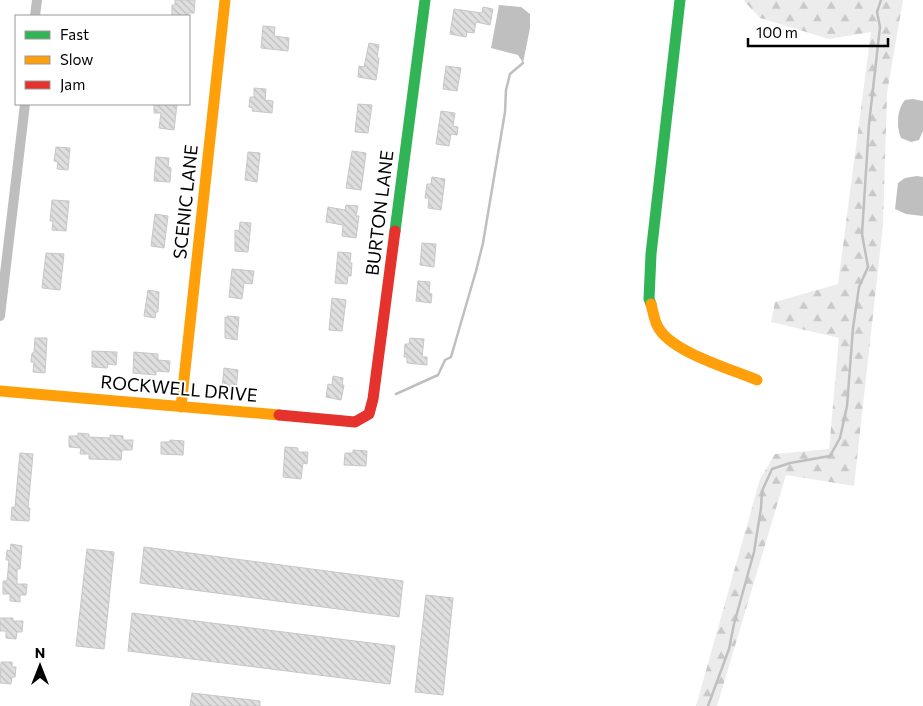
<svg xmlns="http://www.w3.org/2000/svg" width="923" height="706" font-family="Commissioner,sans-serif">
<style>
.forest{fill:url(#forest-firs)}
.water{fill:#bfbfbf}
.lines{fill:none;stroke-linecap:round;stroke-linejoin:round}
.stream{stroke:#bfbfbf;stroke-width:2.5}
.building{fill:url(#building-back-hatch);stroke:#c7c7c7}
.street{stroke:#bebebe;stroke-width:10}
.fast{stroke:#30b455;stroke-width:11}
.slow{stroke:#ff9f0a;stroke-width:11}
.jam{stroke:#e5322d;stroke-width:11}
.labels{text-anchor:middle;stroke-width:4;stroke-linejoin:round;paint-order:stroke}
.street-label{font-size:18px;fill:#000;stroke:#fff}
</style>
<defs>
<pattern id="forest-firs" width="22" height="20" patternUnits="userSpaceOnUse" patternTransform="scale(1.25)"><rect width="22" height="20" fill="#ececec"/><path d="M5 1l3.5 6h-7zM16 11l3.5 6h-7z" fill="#c9c9c9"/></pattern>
<pattern id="building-back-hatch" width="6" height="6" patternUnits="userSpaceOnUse" patternTransform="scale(1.25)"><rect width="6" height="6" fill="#dfdfdf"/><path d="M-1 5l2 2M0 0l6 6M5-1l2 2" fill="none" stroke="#bebebe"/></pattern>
</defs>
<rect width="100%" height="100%" fill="#fff"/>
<path class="forest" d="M 743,0 L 903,0 L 887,93 L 883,225 L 854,486 L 786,475 L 717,706 L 696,706 L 760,479 L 775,454 L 829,449 L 839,338 L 771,322 L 775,302 L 838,284 L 871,32 L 829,39 L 760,18 Z"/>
<path class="water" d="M 499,5 L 521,7 L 530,14 L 530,28 L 523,63 L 518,55 L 491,48 Z
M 913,99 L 923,101 L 923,131 L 919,140 L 911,142 L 901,138 C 896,127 897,109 905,100 Z
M 917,176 L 923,177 L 923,216 L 906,214 L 895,209 L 898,183 L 905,178 Z"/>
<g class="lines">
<path class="stream" d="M 396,394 L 438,375 L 445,360 L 451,357 L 476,271 L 483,243 L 505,112 L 506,90 L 510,74 L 523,63
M 708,706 L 729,649 L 734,624 L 754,552 L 761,508 L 762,491 L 772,469 L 790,463 L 830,456 L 840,438 L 847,406 L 853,328 L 859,287 L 868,267 L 862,234 L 869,124 L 880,27 L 877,12 L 881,0"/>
</g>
<path class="building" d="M 175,0 L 195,0 L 194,13 L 188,13 L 187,16 L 172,16 L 172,5 L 175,5 Z
M 483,7 L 493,9 L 490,25 L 476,22 L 474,33 L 467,32 L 466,37 L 450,34 L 454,9 L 482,13 Z
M 263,26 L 275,27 L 274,36 L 289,38 L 288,51 L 261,48 Z
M 369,43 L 379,45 L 377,57 L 379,58 L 376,80 L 358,77 L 359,66 L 364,67 Z
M 446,66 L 461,68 L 457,91 L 443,89 Z
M 254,88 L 266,89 L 265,100 L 273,101 L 272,113 L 252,111 L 253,108 L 249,107 L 250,97 L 254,97 Z
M 154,104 L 177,104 L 174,130 L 159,128 L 161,113 L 154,113 Z
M 358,104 L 372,105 L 368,133 L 355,132 Z
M 441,111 L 455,113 L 453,126 L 458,127 L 457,135 L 451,134 L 449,146 L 436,144 Z
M 56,147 L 70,148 L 68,170 L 57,169 L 58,162 L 54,161 Z
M 352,151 L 366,153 L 361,190 L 346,188 Z
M 248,152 L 260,153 L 257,182 L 245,180 Z
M 156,157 L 169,158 L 168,167 L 171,168 L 170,182 L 154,181 Z
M 432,177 L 445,179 L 441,210 L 428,208 L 429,198 L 425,198 L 427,184 L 431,184 Z
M 52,200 L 69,201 L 66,231 L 52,230 L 53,221 L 50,221 Z
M 346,205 L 358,206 L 356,216 L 359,216 L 356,238 L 342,236 L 343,225 L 326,222 L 328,207 L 345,210 Z
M 155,214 L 168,216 L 164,248 L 151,246 Z
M 240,222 L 251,223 L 248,252 L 235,251 L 235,230 L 239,231 Z
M 422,243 L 436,244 L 434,267 L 420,265 Z
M 338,252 L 351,253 L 350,263 L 352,263 L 351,276 L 348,276 L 347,284 L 335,283 Z
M 46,253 L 64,254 L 60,290 L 42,288 Z
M 232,269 L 254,271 L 252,284 L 244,283 L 242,299 L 229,297 Z
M 418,281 L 430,282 L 429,293 L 432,294 L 431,303 L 416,301 Z
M 148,290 L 159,292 L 158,312 L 156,312 L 155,318 L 144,316 Z
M 332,298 L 346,300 L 342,331 L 329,330 Z
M 227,316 L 239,317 L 237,340 L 225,338 L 225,317 L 227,318 Z
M 35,338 L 47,338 L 45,373 L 33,372 L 34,362 L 31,362 L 32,353 L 34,353 Z
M 410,338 L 424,339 L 422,357 L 427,357 L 427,365 L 407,363 L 407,357 L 404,357 L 405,344 L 409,344 Z
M 92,351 L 117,352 L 116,365 L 108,364 L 107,368 L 92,367 Z
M 134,352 L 158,354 L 158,360 L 170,361 L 169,372 L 156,371 L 156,375 L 133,373 Z
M 224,368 L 238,370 L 236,390 L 222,389 Z
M 333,376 L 343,378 L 342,385 L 344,385 L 341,400 L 326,397 L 328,384 L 332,385 Z
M 78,433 L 89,434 L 89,437 L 110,438 L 110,435 L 123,436 L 123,440 L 133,440 L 132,450 L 122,450 L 121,460 L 89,459 L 89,454 L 80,454 L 81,448 L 69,447 L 69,436 L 78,436 Z
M 170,440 L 184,441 L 183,455 L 161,454 L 161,442 L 170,442 Z
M 285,447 L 298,448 L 298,452 L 308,452 L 307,464 L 303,463 L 301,479 L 283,477 Z
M 353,450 L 367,451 L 366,466 L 344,465 L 345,453 L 353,453 Z
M 20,453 L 33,454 L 28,508 L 30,508 L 29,521 L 11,520 L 12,507 L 15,507 Z
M 11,544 L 22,546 L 20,569 L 17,569 L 17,584 L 27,584 L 26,595 L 20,595 L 20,602 L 10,601 L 10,594 L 3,594 L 3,581 L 7,581 L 9,560 L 6,560 L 7,550 L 10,551 Z
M 144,547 L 403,581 L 399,617 L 140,583 Z
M 87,549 L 114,552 L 104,649 L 76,646 Z
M 426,595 L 453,598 L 443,695 L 415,692 Z
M 132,613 L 395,646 L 390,684 L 128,651 Z
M 0,618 L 13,618 L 13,621 L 23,621 L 22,632 L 17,632 L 16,639 L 6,638 L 6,631 L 0,631 Z
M 1,662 L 12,662 L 12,667 L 16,667 L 15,677 L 12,677 L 11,684 L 0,683 Z
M 192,693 L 260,701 L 260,706 L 190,706 Z"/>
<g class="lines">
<path class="street" d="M 35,16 L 37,0
M 0,316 L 25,104"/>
<path class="fast" d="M 395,231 L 425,0
M 651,304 L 649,299 L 651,254 L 680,0"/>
<path class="slow" d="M 651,304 C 653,311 654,320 658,327 C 671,352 731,369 757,380
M 0,391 L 279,415
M 181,407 L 225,0"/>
<path class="jam" d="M 279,415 L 355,422 L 369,414 L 373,399 L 395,231"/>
</g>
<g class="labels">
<g class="street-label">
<text transform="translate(186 202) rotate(-84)" y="6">SCENIC LANE</text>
<text transform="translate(380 213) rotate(-83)" y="6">BURTON LANE</text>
<text transform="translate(179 389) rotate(5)" y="6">ROCKWELL DRIVE</text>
</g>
</g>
<rect x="15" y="15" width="175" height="90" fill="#ffffff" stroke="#999999"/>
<rect x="25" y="31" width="25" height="8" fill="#30b455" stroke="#999999"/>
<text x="60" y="40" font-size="15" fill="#000000">Fast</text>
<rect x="25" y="56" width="25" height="8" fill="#ff9f0a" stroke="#999999"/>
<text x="60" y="65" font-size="15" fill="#000000">Slow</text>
<rect x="25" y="81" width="25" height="8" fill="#e5322d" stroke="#999999"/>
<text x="60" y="90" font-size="15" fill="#000000">Jam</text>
<g transform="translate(40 666)" stroke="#ffffff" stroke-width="4" paint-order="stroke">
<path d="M0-4L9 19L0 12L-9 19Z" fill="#000000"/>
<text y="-8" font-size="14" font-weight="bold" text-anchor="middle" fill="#000000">N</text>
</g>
<path d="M748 38v8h140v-8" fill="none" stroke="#000000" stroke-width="2.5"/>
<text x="756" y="38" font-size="15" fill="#000000" stroke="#ffffff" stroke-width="4" paint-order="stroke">100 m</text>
</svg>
